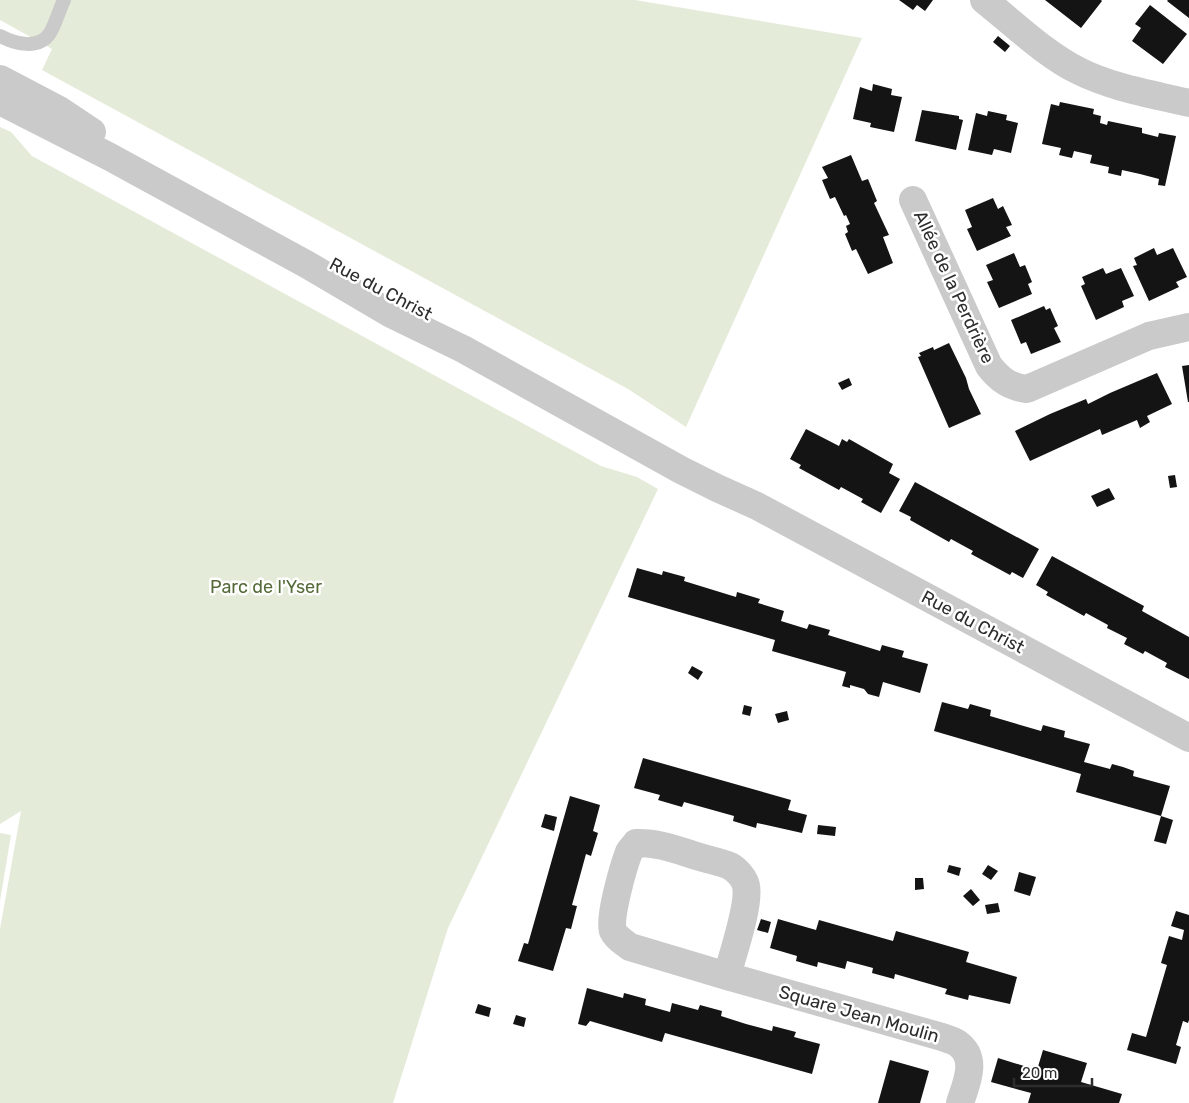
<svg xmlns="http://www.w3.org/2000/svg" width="1189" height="1103" font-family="Rubik,sans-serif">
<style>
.green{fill:#e5ebd9}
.building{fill:#141414}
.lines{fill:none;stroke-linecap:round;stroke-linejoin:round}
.service{stroke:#cacaca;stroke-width:14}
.minor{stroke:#cacaca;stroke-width:28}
.tertiary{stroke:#cacaca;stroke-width:28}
.labels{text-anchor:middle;stroke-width:5;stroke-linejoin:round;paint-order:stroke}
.street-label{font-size:18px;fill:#2d2d2d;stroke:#fff}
.park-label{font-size:18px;fill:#546b38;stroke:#fff}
</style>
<rect width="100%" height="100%" fill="#fff"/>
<path class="green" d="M 0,0 L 635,0 L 862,38 L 686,427 L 628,389 L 42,70 L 52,49 L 0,20 Z
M 0,127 L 11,132 L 32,156 L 601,466 L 637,477 L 658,489 L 448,928 L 393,1103 L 0,1103 L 0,929 L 21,811 L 0,824 Z
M 0,833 L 11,835 L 0,901 Z"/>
<path class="building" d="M 899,0 L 933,0 L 925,11 L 917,5 L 913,10 Z
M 1045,0 L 1101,0 L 1102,1 L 1081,28 Z
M 1168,0 L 1189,0 L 1189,18 L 1167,1 Z
M 1150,5 L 1187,34 L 1163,64 L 1132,41 L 1141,28 L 1135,24 Z
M 998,36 L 1010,46 L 1005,52 L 993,42 Z
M 873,84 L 892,89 L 891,95 L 902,97 L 894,132 L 870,127 L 871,123 L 853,119 L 860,87 L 872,91 Z
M 1060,102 L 1094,109 L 1093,114 L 1101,116 L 1100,123 L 1107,125 L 1108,121 L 1142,128 L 1142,133 L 1158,137 L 1159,133 L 1176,136 L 1165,186 L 1158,185 L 1159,179 L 1140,174 L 1122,170 L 1121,176 L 1108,173 L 1109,167 L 1090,163 L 1092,155 L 1074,151 L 1072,158 L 1059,155 L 1061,148 L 1042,144 L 1051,104 L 1059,106 Z
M 922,110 L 959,116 L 959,119 L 963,120 L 956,150 L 915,141 Z
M 988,111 L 1007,115 L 1006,120 L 1018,123 L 1011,153 L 994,149 L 992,155 L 968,150 L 976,113 L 987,116 Z
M 851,155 L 862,181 L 868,179 L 877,201 L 874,203 L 889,235 L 883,237 L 893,263 L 868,274 L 856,249 L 852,251 L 845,234 L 848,232 L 846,226 L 850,224 L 846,215 L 844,216 L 835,197 L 830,199 L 822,180 L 828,178 L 822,167 Z
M 993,198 L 998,209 L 1003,206 L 1012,225 L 1006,227 L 1011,236 L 977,251 L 967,229 L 972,227 L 965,210 Z
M 1154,248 L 1157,255 L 1173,248 L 1187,277 L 1176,282 L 1179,287 L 1149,301 L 1133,266 L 1137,265 L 1134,258 Z
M 1014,253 L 1020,267 L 1025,265 L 1032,282 L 1028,284 L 1032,294 L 999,308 L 987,282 L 993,280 L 986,265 Z
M 1103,268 L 1106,274 L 1121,268 L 1134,296 L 1122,301 L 1124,307 L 1096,320 L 1081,286 L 1085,284 L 1082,277 Z
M 1044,306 L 1046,310 L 1050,308 L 1058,326 L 1054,328 L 1061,342 L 1031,354 L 1026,342 L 1021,344 L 1011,320 Z
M 949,343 L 966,378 L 969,389 L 981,414 L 949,428 L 918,357 L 921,356 L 919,353 L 933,347 L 934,350 Z
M 1189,365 L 1189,402 L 1188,402 L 1182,366 Z
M 1157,373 L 1172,404 L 1147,416 L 1150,422 L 1140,428 L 1137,420 L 1102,435 L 1100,429 L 1030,461 L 1015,431 L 1050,414 L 1086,399 L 1088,404 L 1110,393 Z
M 849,378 L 852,385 L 842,390 L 838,383 Z
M 806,429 L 839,446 L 842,439 L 847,442 L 849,439 L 893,464 L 889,473 L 900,479 L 881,513 L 861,502 L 863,499 L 841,487 L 839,490 L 799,468 L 801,465 L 790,459 Z
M 1175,475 L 1177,487 L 1170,488 L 1168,476 Z
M 915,482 L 1039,549 L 1023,578 L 1012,572 L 1010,575 L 971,554 L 973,551 L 951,539 L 949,542 L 910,520 L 911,517 L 899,511 Z
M 1109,488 L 1115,499 L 1097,507 L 1091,496 Z
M 1052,556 L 1144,606 L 1142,611 L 1189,637 L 1189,679 L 1165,667 L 1167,663 L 1145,651 L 1143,654 L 1124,644 L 1127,638 L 1107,628 L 1108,625 L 1086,613 L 1084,616 L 1046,595 L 1048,592 L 1036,585 Z
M 637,568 L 662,575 L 663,571 L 685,577 L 684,581 L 736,597 L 737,592 L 760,599 L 758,603 L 784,611 L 781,621 L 807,629 L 809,624 L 830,630 L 828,635 L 880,651 L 882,645 L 904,651 L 902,657 L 928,664 L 920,693 L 883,682 L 879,697 L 868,694 L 864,689 L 850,685 L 850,688 L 842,686 L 846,672 L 772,651 L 775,640 L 628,597 Z
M 692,666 L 703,672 L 698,680 L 688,673 Z
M 942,702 L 968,709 L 970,704 L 991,710 L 990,716 L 1041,731 L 1043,725 L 1065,731 L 1064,737 L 1090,744 L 1084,762 L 1110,769 L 1112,764 L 1123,767 L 1134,771 L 1133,776 L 1170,786 L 1161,816 L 1173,820 L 1166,844 L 1154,841 L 1161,816 L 1076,792 L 1081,774 L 934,731 Z
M 744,705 L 752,707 L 750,716 L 742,714 Z
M 787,711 L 789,720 L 778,723 L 775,714 Z
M 643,758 L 791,800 L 788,810 L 807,815 L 802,833 L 757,823 L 756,828 L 733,821 L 734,816 L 684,802 L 682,807 L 658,800 L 660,795 L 634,788 Z
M 570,796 L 600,805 L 593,831 L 598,833 L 591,856 L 586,854 L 572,905 L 577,906 L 571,929 L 566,928 L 553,971 L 518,961 L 524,943 L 528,944 Z
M 545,814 L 557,817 L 554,831 L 541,827 Z
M 818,825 L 836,827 L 835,836 L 817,834 Z
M 949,865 L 961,868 L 959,876 L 947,872 Z
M 988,865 L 998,871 L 991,880 L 982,874 Z
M 1019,872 L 1036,877 L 1030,896 L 1014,891 Z
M 915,878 L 923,878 L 924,889 L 915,890 Z
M 971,889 L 980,900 L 973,906 L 963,896 Z
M 998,903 L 1000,912 L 987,914 L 985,905 Z
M 1176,911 L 1189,915 L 1189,1020 L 1188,1023 L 1183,1021 L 1176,1045 L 1181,1047 L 1176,1064 L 1127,1050 L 1132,1033 L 1146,1037 L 1167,965 L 1161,963 L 1169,936 L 1182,940 L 1184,930 L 1171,926 Z
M 761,919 L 771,922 L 768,933 L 757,930 Z
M 778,919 L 816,930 L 819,920 L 893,941 L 896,931 L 969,952 L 966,962 L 1017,977 L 1010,1004 L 969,995 L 968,1000 L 945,994 L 947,989 L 895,974 L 894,979 L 872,973 L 873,968 L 847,961 L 845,969 L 818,962 L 817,967 L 796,961 L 797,956 L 770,948 Z
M 587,988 L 623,998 L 624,993 L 646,999 L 645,1005 L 670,1012 L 672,1003 L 698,1010 L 700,1005 L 722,1011 L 721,1016 L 746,1024 L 772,1031 L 773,1026 L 796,1032 L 794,1037 L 820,1044 L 812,1074 L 665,1033 L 662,1042 L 590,1021 L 586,1026 L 578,1024 Z
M 478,1004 L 491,1008 L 489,1017 L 475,1013 Z
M 516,1015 L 526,1018 L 524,1027 L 513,1024 Z
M 1043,1050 L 1087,1063 L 1081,1082 L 1122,1094 L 1119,1103 L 1028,1103 L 1031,1093 L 991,1082 L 998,1058 L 1037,1070 Z
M 890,1060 L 929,1071 L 920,1103 L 878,1103 Z"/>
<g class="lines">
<path class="service" d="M 0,36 C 15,44 39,50 50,33 C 56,23 59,10 64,0"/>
<path class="minor" d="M 984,0 C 1013,23 1046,55 1079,71 C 1113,88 1152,94 1189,103
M 913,200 L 989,366 C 1000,380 1010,387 1027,389 L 1149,336 L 1189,327
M 727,976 C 732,956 750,905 746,886 C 745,879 737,870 730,866 C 721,862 709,860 700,857 C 680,851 658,842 636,843 C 634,846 631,849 629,852 C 624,865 608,919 613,931 C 616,938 625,943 630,947 L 727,976 L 942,1037 C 947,1039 953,1040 957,1043 C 979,1058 966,1084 960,1103"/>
<path class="tertiary" d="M 0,79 L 59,110 L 92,132
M 0,101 L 110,157 L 306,264 L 391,314 L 463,349 L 681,470 L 717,488 L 757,506 L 1189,738"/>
</g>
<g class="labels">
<g class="street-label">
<text transform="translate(954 287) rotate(65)" y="6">Allée de la Perdrière</text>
<text transform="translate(381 289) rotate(28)" y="6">Rue du Christ</text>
<text transform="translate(973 622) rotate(28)" y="6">Rue du Christ</text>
<text transform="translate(859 1014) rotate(16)" y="6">Square Jean Moulin</text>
</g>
<g class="park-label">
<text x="266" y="593">Parc de l'Yser</text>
</g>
</g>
<path d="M1014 1078v8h78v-8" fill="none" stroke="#2d2d2d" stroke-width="2.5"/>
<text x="1022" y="1078" font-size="15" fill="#2d2d2d" stroke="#ffffff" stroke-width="4" paint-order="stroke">20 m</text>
</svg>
